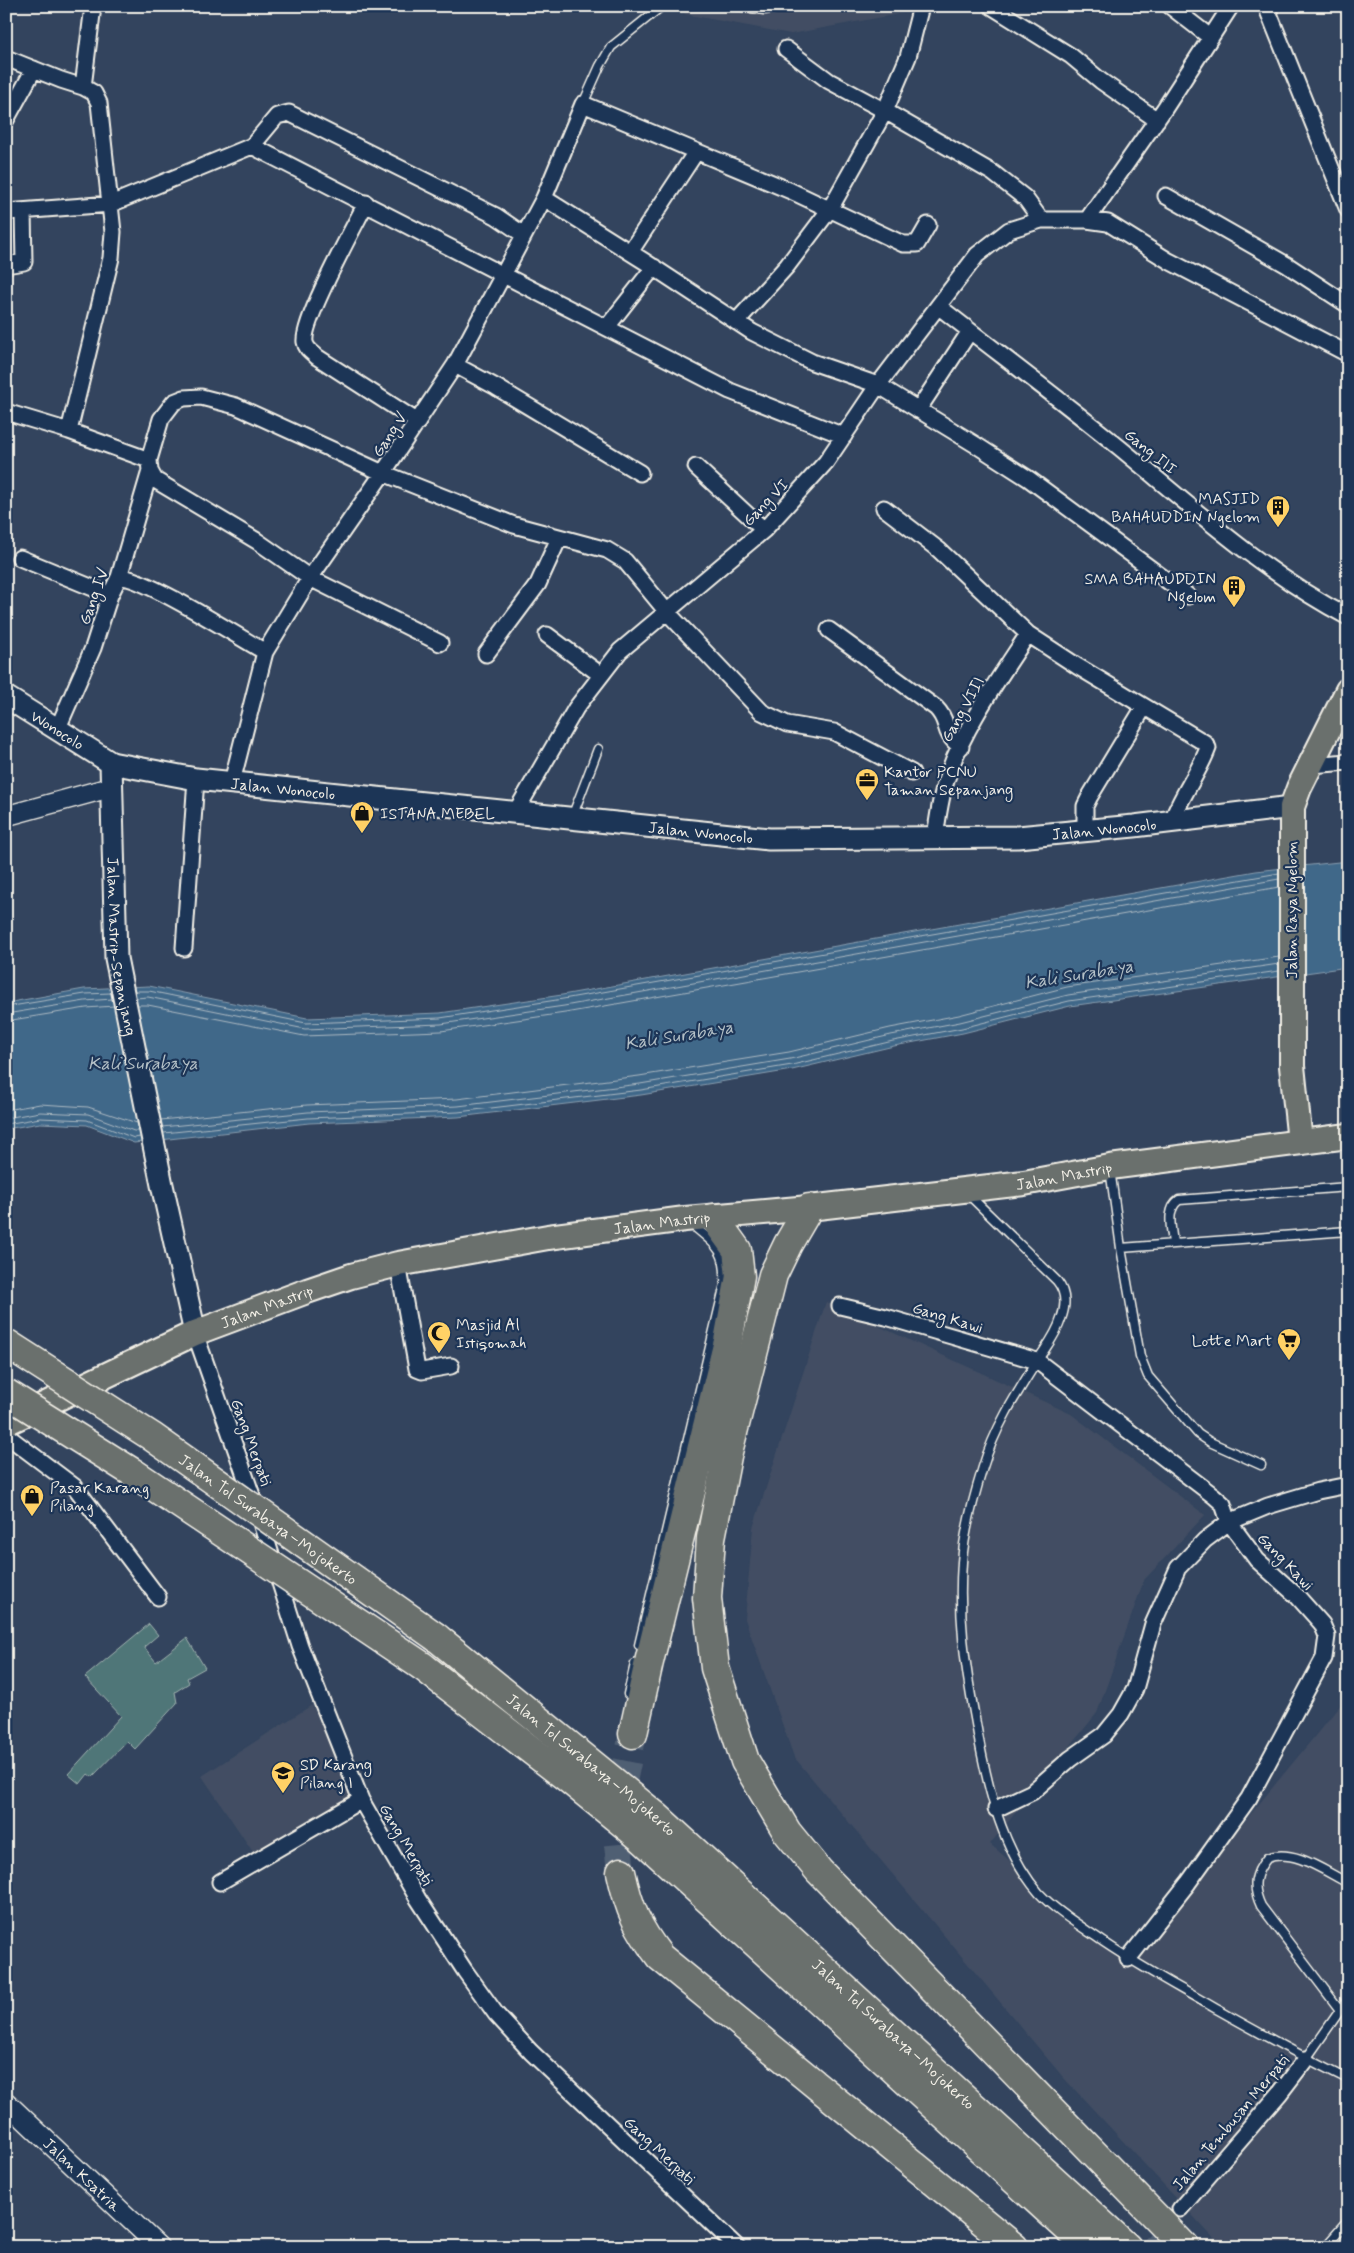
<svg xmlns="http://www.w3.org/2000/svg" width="1354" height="2253" font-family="Mynerve,sans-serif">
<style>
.built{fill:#424e63}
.green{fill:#507678;stroke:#a2b4b0}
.water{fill:#416789;stroke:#899eaf}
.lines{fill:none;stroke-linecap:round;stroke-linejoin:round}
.shore{stroke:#acbac2;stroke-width:1}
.minor-tunnel{stroke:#505e73;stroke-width:15;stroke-dasharray:15 8;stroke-linecap:butt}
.motorway-tunnel{stroke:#505e73;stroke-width:28;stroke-dasharray:28 14;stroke-linecap:butt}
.service-casing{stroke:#f4f1e8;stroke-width:11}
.minor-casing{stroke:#f4f1e8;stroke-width:19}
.tertiary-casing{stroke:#f4f1e8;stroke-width:22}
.secondary-casing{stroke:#f4f1e8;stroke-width:25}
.primary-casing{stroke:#f4f1e8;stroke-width:28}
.motorway-casing{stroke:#f4f1e8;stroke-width:31}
.service{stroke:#1d3557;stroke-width:8}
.minor{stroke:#1d3557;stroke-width:15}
.tertiary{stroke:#1d3557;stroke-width:19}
.secondary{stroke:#1d3557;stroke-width:21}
.primary{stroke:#6b706d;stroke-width:24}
.motorway{stroke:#6b706d;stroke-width:28}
.motorway-bridge-casing{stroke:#f4f1e8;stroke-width:31;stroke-linecap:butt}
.motorway-bridge{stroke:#6b706d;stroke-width:28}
.labels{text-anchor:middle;stroke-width:4.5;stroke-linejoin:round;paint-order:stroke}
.street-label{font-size:16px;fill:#f4f1e8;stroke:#1d3557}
.poi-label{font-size:16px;fill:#f4f1e8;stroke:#1d3557;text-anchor:start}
.water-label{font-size:18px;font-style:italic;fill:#b5c1c7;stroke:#1d3557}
</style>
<rect width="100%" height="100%" fill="#33445e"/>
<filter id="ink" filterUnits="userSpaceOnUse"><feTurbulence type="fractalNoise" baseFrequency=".02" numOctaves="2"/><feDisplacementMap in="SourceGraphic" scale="10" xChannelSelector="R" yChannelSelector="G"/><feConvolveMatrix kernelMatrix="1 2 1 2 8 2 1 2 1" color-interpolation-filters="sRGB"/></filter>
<g filter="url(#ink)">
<path class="built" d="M 693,6 L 920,6 L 920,10 L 791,34 L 684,14 Z
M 826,1302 L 1071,1414 L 1205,1515 L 1144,1580 L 1097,1713 L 990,1844 L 1128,1963 L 1348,1696 L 1348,2247 L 1222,2247 L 1063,2077 L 794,1757 L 745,1619 L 753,1528 Z
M 312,1705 L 360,1812 L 263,1867 L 202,1776 Z"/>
<path class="green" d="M 149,1624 L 158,1635 L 144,1647 L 156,1662 L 187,1638 L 205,1668 L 187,1678 L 189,1683 L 175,1692 L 177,1703 L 135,1749 L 127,1741 L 92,1777 L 88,1774 L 80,1784 L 68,1774 L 121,1716 L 85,1677 Z"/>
<path class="water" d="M 1348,861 L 1348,967 L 1070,1006 L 963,1033 L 894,1046 L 792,1070 L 641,1095 L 458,1117 L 309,1123 L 134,1143 L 87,1125 L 40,1123 L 6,1129 L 6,1003 L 84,989 L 149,986 L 307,1018 L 440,1013 L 562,995 L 1256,871 Z"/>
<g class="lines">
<path class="shore" d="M 135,991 L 149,991 L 306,1023 L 440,1018 L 563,999 L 1279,873
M 136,998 L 148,997 L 305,1029 L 441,1024 L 564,1006 L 1279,879
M 138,1005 L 148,1005 L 304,1036 L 441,1031 L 565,1013 L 1279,887
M 6,1007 L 85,994 L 111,993
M 6,1014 L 85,1001 L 112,999
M 6,1021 L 86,1008 L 114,1006
M 6,1110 L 40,1104 L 88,1107 L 137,1123
M 6,1118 L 40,1112 L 88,1114 L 134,1131 L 139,1131
M 161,1120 L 307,1105 L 457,1099 L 639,1076 L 789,1052 L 890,1028 L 959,1015 L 1067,987 L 1279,957
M 6,1124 L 40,1118 L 87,1120 L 134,1138 L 140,1137
M 162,1127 L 308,1112 L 458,1106 L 640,1084 L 790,1059 L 891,1035 L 960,1022 L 1068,995 L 1279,964
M 164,1133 L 308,1118 L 458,1112 L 641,1090 L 792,1065 L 893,1041 L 962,1028 L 1069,1001 L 1279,971"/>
<path class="minor-tunnel" d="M 1148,2247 L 1170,2221"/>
<path class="motorway-tunnel" d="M 621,1872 L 617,1834 L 622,1786 L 633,1734"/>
<g class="service-casing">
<path id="service" d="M 738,6 L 764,10 L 794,6
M 583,104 L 600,66 L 611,47 L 662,6
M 572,817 L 598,749
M 1110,1169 L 1121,1248 L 1140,1356 L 1148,1376 L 1198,1434 L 1210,1442 L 1261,1465
M 969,1195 L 1057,1281 C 1066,1292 1066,1306 1061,1319 C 1056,1336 1045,1348 1036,1363 C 1015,1396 994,1430 983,1467 C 975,1493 964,1534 962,1562 C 958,1615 965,1666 975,1718 C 985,1776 999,1847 1039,1893 C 1055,1910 1076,1923 1095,1936 C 1133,1963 1173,1984 1213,2007 C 1258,2032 1302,2057 1348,2079
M 1173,1244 C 1172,1230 1165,1210 1179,1200 L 1348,1187
M 1121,1248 L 1348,1231
M 639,1645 L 725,1284 C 727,1249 715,1244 691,1224
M 628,1694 L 635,1664
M 1340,2010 L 1261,1906 C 1252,1887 1254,1874 1267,1858 C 1294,1848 1324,1871 1348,1883
M 1306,2059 L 1348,1999
M 1326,2246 L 1348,2221"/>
</g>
<g class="minor-casing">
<path id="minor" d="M 921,6 L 908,57 L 885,111 L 993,173 L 1025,198 L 1041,220
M 991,6 L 1071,56 L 1101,81 L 1157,120
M 1170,6 L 1210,37
M 1266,6 L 1348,210
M 6,58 L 61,80 L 83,87
M 6,120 L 34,69
M 252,146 L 730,391 L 844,436
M 1166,196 L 1287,265 L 1348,305
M 544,198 L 644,261 L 752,332 L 812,362 L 878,385 L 976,445 L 1029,479 L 1188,596
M 366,203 C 354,227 302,321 305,342 C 306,349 312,352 317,357 L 418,422
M 6,212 L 111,204 L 252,146 L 277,116 L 289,113 L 496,216 L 524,235
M 1087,220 L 1165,108 L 1231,6
M 630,252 L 696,152
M 6,265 L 24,262 L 23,211
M 938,306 C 998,353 1060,399 1120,448 C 1193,508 1264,573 1348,617
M 736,322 L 787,266 L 830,209 L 885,111 L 829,81 L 786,49
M 607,327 L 654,267
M 455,365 L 496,387 L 640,473
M 918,410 L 970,331
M 6,412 L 69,431 L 149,460 L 150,471 L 155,480 L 257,541 L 310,578 L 440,643
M 69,431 L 111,258 L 113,232 L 99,103 L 94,93 L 83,87 L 93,6
M 149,460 L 161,419 L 174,402 L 184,398 L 201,397 L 236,406 L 383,473 L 514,525 L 607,550 L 625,561 L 667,612 L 762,712 L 787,724 L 834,732 L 912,773
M 696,467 L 764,530
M 884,508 L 939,550 L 1028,634 L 1077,666 L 1205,743 L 1208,748 C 1199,773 1181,795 1172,821
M 20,558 L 110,595
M 119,577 C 141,575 241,638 265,652
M 829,630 L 936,708 C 951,723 940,731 961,747
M 547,635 L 601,675
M 486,654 L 538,584 L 559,538
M 57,730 L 93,648 L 110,595 L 119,577 L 150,471
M 1311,765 L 1348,762
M 232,782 L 265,652 L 310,578 L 383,473 L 455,365 L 544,198 L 583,104 L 791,191 L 903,244 L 917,244 L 928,225
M 515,813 L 576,708 L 620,651 L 764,530 L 826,462 L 878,385 L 977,255 L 1009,230 L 1041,220 L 1087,220 L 1108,223 L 1169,261 L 1348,354
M 1085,831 L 1085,806 L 1090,796 L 1144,707
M 935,837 C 938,818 940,799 946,781 C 961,731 1000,677 1028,634
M 184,948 L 196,779
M 398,1264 L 417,1369 L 422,1371 L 451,1366
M 840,1306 L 886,1317 L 1037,1361 L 1214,1496 L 1223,1504 L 1229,1522 L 1257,1560 L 1297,1596 L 1322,1624 L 1327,1636 L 1324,1658 L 1249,1798 L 1188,1883 L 1128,1959
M 195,1333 L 255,1504 L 300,1646 L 361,1800 L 418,1899 L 465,1971 L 496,2014 L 531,2052 L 737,2247
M 6,1435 L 75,1487 L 158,1597
M 996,1809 L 1032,1792 L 1070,1759 L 1104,1735 L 1121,1714 L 1135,1689 L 1153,1624 L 1178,1568 L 1205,1540 L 1229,1522 L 1268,1506 L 1318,1491 L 1348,1485
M 220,1882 L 361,1800
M 1180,2209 L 1280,2093 L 1306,2059"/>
</g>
<g class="tertiary-casing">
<g id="tertiary">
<path d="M 6,816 L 112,787"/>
<path id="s1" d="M 6,2102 L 159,2247"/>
</g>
</g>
<g class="secondary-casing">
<g id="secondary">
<path id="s2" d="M 6,697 L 111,763 L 196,779 L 769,839 L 1018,837 L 1134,826 L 1292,807"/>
<path id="s3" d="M 111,763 L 116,958 L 162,1185 L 195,1333"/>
</g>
</g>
<g class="primary-casing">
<g id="primary">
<path d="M 1300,1142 L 1292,1066 L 1292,807 L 1299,788 L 1348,690"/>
<path id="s4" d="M 6,1423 L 195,1333 L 307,1291 L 351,1276 L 398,1264 L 548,1237 L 685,1219 L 809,1208 L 1024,1183 L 1110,1167 L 1348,1136"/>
</g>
</g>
<g class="motorway-casing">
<g id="motorway">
<path d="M 809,1208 L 788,1244 L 773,1275 L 727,1456 L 711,1538 L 707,1598 L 715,1668 L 745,1761 L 787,1832 L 819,1871 L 1185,2247"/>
<path id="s5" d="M 436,1637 L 656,1816 L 1127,2247"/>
<path d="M 422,1666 L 566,1777 L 641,1838 L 1088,2247"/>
<path d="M 633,1734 L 649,1662 L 728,1341 L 740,1276 L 737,1250 L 714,1218"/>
<path d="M 621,1872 C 629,1909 637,1927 660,1957 L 1014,2247"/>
</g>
</g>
<use href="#service" class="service"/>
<use href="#minor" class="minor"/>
<use href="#tertiary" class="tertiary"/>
<use href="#secondary" class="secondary"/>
<use href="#primary" class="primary"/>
<use href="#motorway" class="motorway"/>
<g class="motorway-bridge-casing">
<g id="motorway-bridge">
<path id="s6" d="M 6,1343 L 151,1436 L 436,1637"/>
<path d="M 6,1393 L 132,1472 L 422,1666"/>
</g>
</g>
<use href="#motorway-bridge" class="motorway-bridge"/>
</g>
</g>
<defs>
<g id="building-pin" transform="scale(1.25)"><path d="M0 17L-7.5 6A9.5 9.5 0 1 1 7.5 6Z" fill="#ffd166" stroke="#1d3557"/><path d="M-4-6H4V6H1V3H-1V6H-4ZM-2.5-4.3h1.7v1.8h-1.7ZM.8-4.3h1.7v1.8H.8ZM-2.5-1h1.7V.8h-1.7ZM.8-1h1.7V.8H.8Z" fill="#111"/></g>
<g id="office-pin" transform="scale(1.25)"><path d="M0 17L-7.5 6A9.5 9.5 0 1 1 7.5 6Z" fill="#ffd166" stroke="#1d3557"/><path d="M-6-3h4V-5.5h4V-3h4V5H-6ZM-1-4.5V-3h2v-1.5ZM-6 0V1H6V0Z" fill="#111"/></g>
<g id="shop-pin" transform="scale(1.25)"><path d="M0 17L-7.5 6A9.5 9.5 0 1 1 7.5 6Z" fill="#ffd166" stroke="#1d3557"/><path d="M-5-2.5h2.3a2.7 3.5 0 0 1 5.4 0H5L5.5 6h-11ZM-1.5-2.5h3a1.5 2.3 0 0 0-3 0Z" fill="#111"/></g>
<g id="mosque-pin" transform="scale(1.25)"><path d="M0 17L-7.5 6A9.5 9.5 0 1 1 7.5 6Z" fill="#ffd166" stroke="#1d3557"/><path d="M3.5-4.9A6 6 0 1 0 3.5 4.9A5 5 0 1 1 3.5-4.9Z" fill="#111"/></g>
<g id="supermarket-pin" transform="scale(1.25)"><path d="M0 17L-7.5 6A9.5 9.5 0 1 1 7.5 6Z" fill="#ffd166" stroke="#1d3557"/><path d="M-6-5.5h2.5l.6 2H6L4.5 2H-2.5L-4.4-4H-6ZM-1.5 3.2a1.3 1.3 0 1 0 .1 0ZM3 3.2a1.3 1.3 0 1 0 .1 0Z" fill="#111"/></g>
<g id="school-pin" transform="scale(1.25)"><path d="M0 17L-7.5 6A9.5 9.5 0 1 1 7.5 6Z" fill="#ffd166" stroke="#1d3557"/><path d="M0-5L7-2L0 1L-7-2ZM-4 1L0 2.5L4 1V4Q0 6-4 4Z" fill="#111"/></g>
</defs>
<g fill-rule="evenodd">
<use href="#building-pin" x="1278" y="507"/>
<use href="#building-pin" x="1234" y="587"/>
<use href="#office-pin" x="867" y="780"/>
<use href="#shop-pin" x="362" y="813"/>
<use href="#mosque-pin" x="439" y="1333"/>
<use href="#supermarket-pin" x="1289" y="1340"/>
<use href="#shop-pin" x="32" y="1496"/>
<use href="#school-pin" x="283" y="1773"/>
</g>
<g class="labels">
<g class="street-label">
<text transform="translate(389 434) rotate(-56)" y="6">Gang V</text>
<text transform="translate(1151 451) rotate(39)" y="6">Gang III</text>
<text transform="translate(765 502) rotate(-46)" y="6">Gang VI</text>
<text transform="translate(93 596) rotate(-70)" y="6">Gang IV</text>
<text transform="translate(962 709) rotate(-61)" y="6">Gang VIII</text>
<text dy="6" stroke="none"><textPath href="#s2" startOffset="61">Wonocolo</textPath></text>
<text dy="6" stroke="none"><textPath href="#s2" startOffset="298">Jalan Wonocolo</textPath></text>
<text dy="6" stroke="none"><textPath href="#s2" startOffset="1122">Jalan Wonocolo</textPath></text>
<text dy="6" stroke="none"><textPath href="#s2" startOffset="718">Jalan Wonocolo</textPath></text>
<text transform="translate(1291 910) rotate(-90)" y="6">Jalan Raya Ngelom</text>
<text dy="6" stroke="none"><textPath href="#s3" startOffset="184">Jalan Mastrip-Sepanjang</textPath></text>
<text dy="6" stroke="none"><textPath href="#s4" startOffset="1096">Jalan Mastrip</textPath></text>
<text dy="6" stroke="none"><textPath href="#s4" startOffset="691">Jalan Mastrip</textPath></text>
<text dy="6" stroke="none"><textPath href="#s4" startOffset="286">Jalan Mastrip</textPath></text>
<text transform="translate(948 1317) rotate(17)" y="6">Gang Kawi</text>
<text transform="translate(252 1442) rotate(70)" y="6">Gang Merpati</text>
<text dy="6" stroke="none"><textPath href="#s6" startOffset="316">Jalan Tol Surabaya–Mojokerto</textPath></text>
<text transform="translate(1286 1561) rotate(46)" y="6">Gang Kawi</text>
<text dy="6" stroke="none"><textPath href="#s5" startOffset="201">Jalan Tol Surabaya–Mojokerto</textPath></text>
<text transform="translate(407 1844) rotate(60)" y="6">Gang Merpati</text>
<text dy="6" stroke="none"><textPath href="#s5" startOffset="606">Jalan Tol Surabaya–Mojokerto</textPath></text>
<text transform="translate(1230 2122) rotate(-50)" y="6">Jalan Tembusan Merpati</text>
<text transform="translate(660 2150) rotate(43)" y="6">Gang Merpati</text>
<text dy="6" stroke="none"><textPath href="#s1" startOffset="105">Jalan Ksatria</textPath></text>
</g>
<g class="poi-label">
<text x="1260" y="504" text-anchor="end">MASJID<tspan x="1260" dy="18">BAHAUDDIN Ngelom</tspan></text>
<text x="1216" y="584" text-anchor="end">SMA BAHAUDDIN<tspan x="1216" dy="18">Ngelom</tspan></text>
<text x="884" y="777">Kantor PCNU<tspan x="884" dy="18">Taman Sepanjang</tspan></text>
<text x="380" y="819">ISTANA MEBEL</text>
<text x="456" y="1330">Masjid Al<tspan x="456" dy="18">Istiqomah</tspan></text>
<text x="1272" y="1346" text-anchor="end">Lotte Mart</text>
<text x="50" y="1493">Pasar Karang<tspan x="50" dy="18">Pilang</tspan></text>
<text x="300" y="1770">SD Karang<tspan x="300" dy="18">Pilang I</tspan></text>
</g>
<g class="water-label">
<text transform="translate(1079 974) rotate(-9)" y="6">Kali Surabaya</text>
<text transform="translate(679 1035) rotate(-9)" y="6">Kali Surabaya</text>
<text x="143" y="1069">Kali Surabaya</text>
</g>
</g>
<rect width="1354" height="2253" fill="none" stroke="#1d3557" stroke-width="25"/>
<rect x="12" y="12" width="1329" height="2228" fill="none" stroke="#f4f1e8" stroke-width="2" filter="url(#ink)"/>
</svg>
